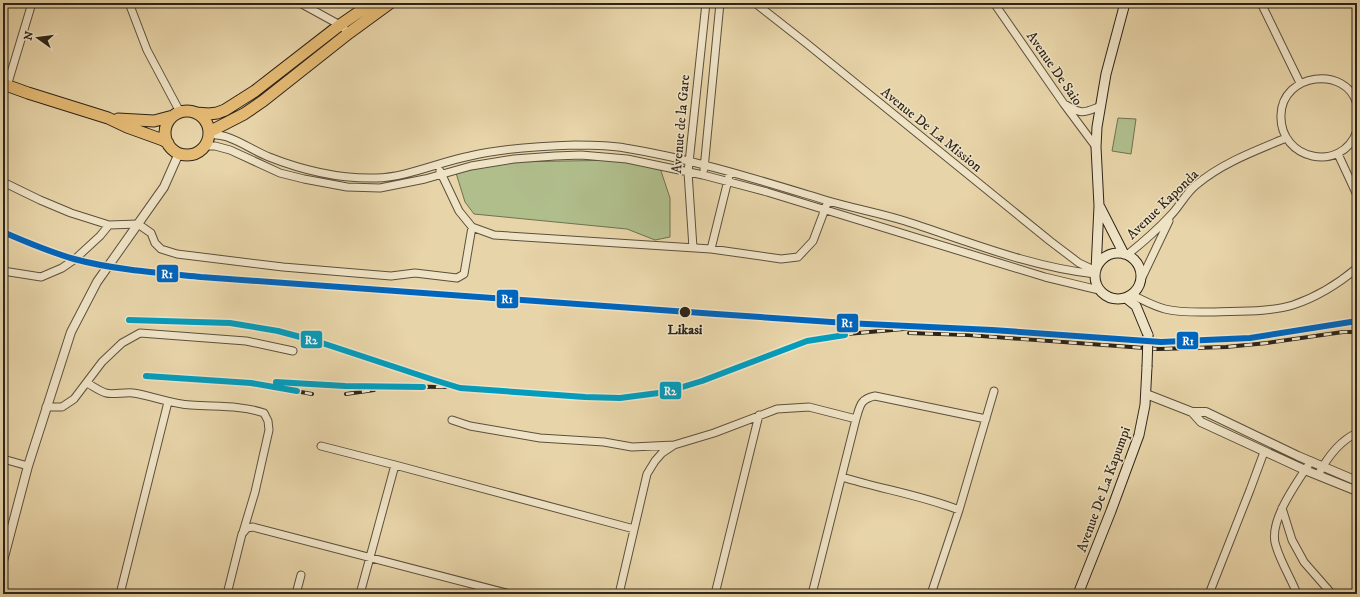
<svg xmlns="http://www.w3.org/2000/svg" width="1360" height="597" font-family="'IM FELL DW Pica',serif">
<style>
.green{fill:#b0be8c;stroke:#6e7152}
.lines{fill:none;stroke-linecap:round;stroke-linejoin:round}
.minor-casing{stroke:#5c503d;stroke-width:9}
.tertiary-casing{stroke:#5c503d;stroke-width:10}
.secondary-casing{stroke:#2d2419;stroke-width:11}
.trunk-casing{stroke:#2d2419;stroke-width:13}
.minor{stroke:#efe3c6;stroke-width:7}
.tertiary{stroke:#efe3c6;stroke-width:8}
.secondary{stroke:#efe3c6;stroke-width:9}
.trunk{stroke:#e4ba74;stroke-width:11}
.rail-casing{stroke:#2d2419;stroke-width:4}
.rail{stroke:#efe3c6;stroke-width:2.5;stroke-dasharray:8;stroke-linecap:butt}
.secondary-bridge-casing{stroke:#2d2419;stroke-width:11;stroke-linecap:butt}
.secondary-bridge{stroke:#efe3c6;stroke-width:9}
.rail-1-casing{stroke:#efe3c6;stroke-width:9}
.rail-2-casing{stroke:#efe3c6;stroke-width:9}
.rail-1{stroke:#0065bd;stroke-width:6}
.rail-2{stroke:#049cbc;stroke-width:6}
.stop-dot{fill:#2d2419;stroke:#efe3c6;stroke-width:1.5}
.labels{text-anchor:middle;stroke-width:3;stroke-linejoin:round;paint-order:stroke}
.street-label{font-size:14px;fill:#2d2419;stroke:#efe3c6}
.stop-label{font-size:14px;font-weight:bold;fill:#2d2419;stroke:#efe3c6}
.line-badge{stroke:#efe3c6;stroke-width:1.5}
.badge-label{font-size:11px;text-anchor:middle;font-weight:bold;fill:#fff}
</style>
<rect width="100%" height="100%" fill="#e7d4a8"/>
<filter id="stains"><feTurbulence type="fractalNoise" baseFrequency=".005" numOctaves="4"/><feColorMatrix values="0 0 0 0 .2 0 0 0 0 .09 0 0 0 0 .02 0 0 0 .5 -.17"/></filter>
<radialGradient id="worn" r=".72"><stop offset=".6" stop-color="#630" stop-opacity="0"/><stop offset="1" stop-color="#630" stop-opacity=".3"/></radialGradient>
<path class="green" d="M 1118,118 L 1136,119 L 1131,154 L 1112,151 Z
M 624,160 L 660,168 L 670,198 L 670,237 L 655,240 L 627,229 L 474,214 L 465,202 L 456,173 L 508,162 Z"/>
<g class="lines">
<g class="minor-casing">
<path id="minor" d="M 129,3 L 147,50 L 180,112
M 300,3 L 340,25 L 349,33
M 755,3 L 806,43 L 1050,241 L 1079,263 L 1096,271
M 994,3 L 1064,104 L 1096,147
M 1261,3 L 1300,83
M 7,86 L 32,3
M 1357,104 C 1346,65 1282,73 1281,115 C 1279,160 1342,174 1357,131
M 1066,105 C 1083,115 1083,113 1101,106
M 209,134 C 215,135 221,135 227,137 C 242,142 254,151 269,157 C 302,170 341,179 376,178 C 408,177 439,162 470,156 C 504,148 540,146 575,145 C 592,145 609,145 625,148 C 693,159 759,180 825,200 C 852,208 879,213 905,221 C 967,241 1030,267 1095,274
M 205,146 L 215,146 L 230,150 L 280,173 L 304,179 L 347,187 L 380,188 L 425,179 L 471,166 L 514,159 L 555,156 L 581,155 L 627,159 L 703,175 L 767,192 L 1045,277 L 1099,290
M 1338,154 L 1357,195
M 704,169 L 720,3
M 440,171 L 459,211 L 472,227 L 494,235 L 711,249 L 781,259 L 798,257 L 813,241 L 828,201
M 3,182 L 40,200 L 71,213 L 109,225
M 693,248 L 688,172 L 706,3
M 711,249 L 730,172
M 1127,255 C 1142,243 1157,230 1170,216 C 1180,206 1185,194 1196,185 C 1222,163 1255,151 1286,138
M 3,271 L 41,277 L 62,268 L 75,259 L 100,236 L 109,225 L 138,224 L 151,233 L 155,243 L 161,249 L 177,254 L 283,267 L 391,276 L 415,273 L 457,278 L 464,274 L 472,227
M 1137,288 L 1169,221
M 1132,295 C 1143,300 1153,306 1165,309 C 1181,313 1198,312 1214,312 C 1239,311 1270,312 1293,305 C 1317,297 1338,284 1357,268
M 87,383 C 93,386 99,391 106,393 C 112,395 125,392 133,393 C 153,396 171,404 191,405 C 216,407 240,405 264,413 L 268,421 L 269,430 L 255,492 L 243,532
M 46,407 L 62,407 L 74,399 L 102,362 L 122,343 L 140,333 L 246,341 L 293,351
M 452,420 L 470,426 L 540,438 L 604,442 L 632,447 L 674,445
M 321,446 L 395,465
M 3,459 L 28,466
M 1318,475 C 1327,458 1339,441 1357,433
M 842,477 C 880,489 921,495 959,510
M 1282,508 L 1292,540 L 1304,562 L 1332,594
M 120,594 L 168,402
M 227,594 L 242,534 L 247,528 L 253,527 L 510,594
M 296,594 L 301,575
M 360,594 L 395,465 L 634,529
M 619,594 L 647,474 L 655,461 L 662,453 L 674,445 L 714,433 L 777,409 L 809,407 L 856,419
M 715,594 L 759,415
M 812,594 L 856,419 C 860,406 860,399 875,396 L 986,419
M 931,594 L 959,510 L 994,391
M 1209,594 L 1250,490 L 1264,452
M 1297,594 C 1291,578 1281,563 1276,546 C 1267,522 1298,481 1311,461"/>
</g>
<g class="tertiary-casing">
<path id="tertiary" d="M 1146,394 L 1192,412 L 1201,422 L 1305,470 L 1357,491
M 1192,412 L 1206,412 L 1298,456 L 1357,481
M 3,561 L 28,466 L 71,332 L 97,282 L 164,187 L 179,153"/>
</g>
<g class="secondary-casing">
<path id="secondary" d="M 1100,207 L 1124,254
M1095 276a23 23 0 1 1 46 0a23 23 0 1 1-46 0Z
M 1096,270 L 1099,206 L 1096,147 L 1097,127 L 1106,74 L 1125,3
M 1126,298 L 1136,306 L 1148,335
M 1078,594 L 1111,511 L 1139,435 L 1145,405 L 1147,367"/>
</g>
<g class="trunk-casing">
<path id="trunk" d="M 3,84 L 28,93 L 108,118 L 127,127 L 163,140 L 168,143
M165 133a22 22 0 1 1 44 0a22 22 0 1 1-44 0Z
M 196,113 L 209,114 L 217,113 L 225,110 L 255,91 L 340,25 L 372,3
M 118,119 L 154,121 L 173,116
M 209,132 L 244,114 L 263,101 L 349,33 L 390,3"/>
</g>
<use href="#minor" class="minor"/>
<use href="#tertiary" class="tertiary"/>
<use href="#secondary" class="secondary"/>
<use href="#trunk" class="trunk"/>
<g class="rail-casing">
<path id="rail" d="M 129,320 L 230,323 L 278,331 L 319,342 L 434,380 L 460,388 L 585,397 L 620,398 L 666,392 L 702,381 L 807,341 L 847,334 L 926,327
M 909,333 L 968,335 L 1158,349 L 1226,347 L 1267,343 L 1343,332 L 1357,332
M 146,376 L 251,383 L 312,394
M 276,382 L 345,386 L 446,387
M 346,394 L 374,390"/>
</g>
<use href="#rail" class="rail"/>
<g class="secondary-bridge-casing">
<path id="secondary-bridge" d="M 1147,367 L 1148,335"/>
</g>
<use href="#secondary-bridge" class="secondary-bridge"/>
<g class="rail-1-casing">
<path id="rail-1" d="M 3,232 C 26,242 50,252 74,259 C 115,270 159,273 201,277 L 716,314 L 846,323 L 992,330 L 1161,342 L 1250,338 L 1357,321"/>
</g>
<g class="rail-2-casing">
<path id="rail-2" d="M 129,320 L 230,323 L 278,331 L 319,342 L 434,380 L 460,388 L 585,397 L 620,398 L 666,392 L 702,381 L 807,341 L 845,335
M 146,376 L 251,383 L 297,391
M 276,382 L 345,386 L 423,387"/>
</g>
<use href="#rail-1" class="rail-1"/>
<use href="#rail-2" class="rail-2"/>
</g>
<circle class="stop-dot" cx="685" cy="312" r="6"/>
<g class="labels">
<g class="street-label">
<text transform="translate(1055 68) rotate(55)" y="5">Avenue De Saio</text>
<text transform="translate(680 124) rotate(-85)" y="5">Avenue de la Gare</text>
<text transform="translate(932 129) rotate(39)" y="5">Avenue De La Mission</text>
<text transform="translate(1162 204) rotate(-44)" y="5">Avenue Kaponda</text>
<text transform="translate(1103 489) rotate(-70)" y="5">Avenue De La Kapumpi</text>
</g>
<g class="stop-label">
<text x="685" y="334">Likasi</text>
</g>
</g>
<g class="line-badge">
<rect x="156" y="264" width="23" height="19" rx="4" fill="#0065bd"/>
<rect x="496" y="289" width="23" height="20" rx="4" fill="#0065bd"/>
<rect x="836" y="313" width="23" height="20" rx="4" fill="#0065bd"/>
<rect x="300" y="330" width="23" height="19" rx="4" fill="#049cbc"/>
<rect x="1176" y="331" width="23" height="19" rx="4" fill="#0065bd"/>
<rect x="659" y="381" width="23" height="19" rx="4" fill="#049cbc"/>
</g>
<g class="badge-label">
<text x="167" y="278">R1</text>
<text x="507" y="303">R1</text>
<text x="847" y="327">R1</text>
<text x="311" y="344">R2</text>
<text x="1188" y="345">R1</text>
<text x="670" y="395">R2</text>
</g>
<rect width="1360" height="597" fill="none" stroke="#e7d4a8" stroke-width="16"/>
<rect x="4" y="4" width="1352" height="589" fill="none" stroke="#2d2419" stroke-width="2"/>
<rect x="8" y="8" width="1344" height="581" fill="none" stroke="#2d2419"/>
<g transform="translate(38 38) rotate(284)" stroke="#efe3c6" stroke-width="3" paint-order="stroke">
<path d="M0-3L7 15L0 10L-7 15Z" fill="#2d2419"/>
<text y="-6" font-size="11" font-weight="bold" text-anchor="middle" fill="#2d2419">N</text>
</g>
<rect width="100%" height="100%" filter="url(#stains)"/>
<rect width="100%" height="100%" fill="url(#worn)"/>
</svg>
